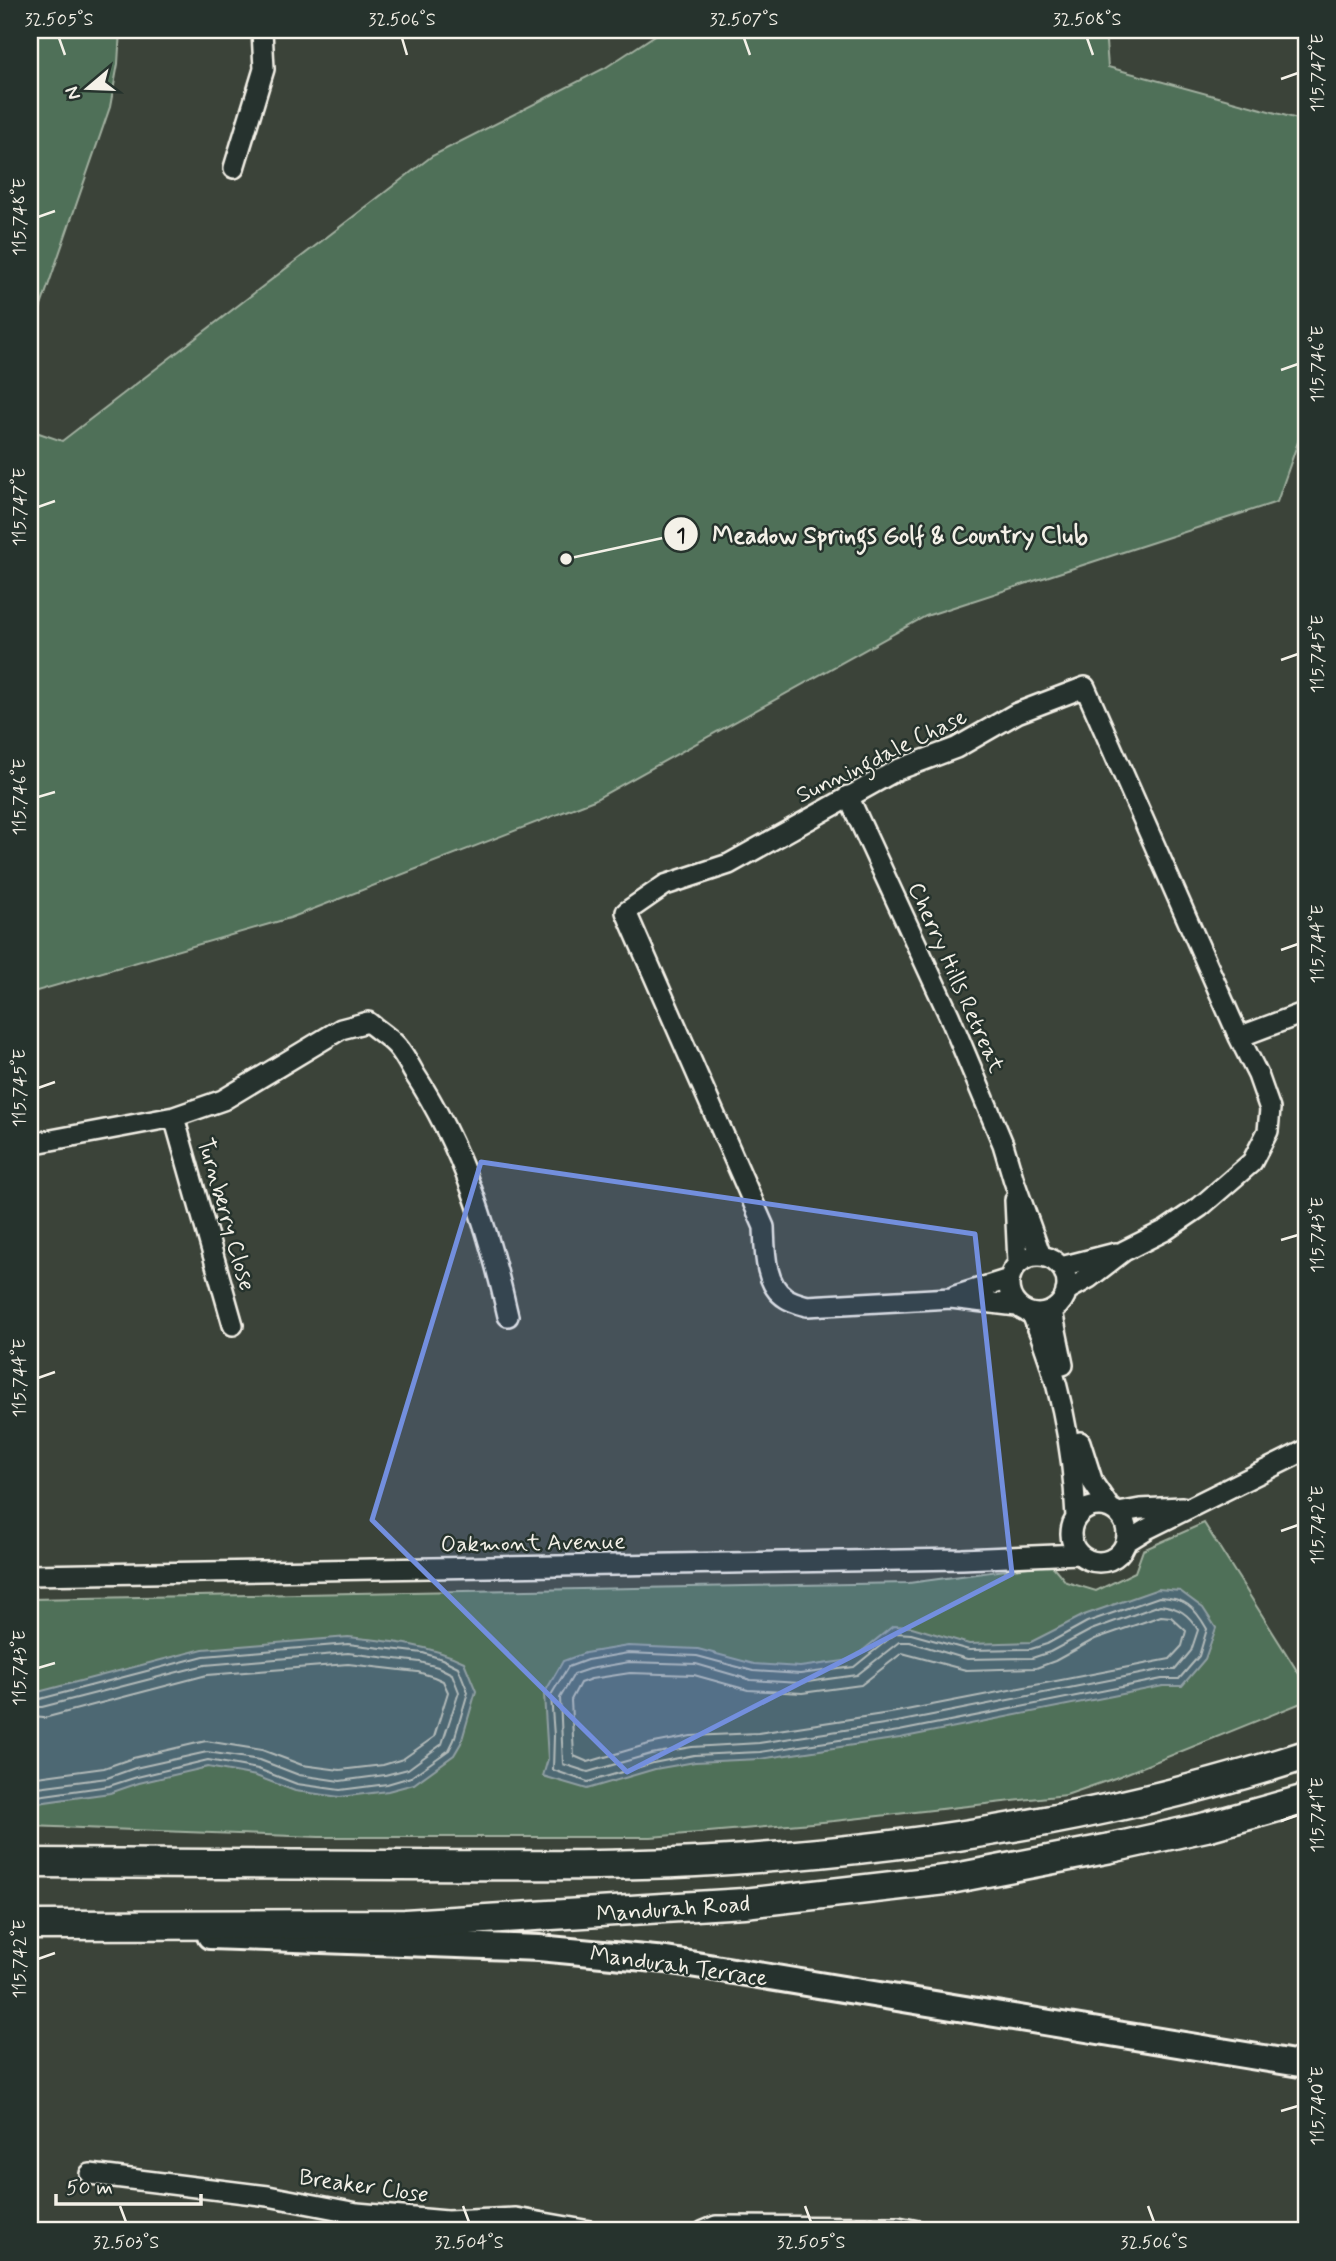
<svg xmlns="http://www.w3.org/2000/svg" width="1336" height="2261" font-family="Mynerve,sans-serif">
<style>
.green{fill:#4f6f58;stroke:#a2b0a0;stroke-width:2}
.water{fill:#4e6873;stroke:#909fa2;stroke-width:2}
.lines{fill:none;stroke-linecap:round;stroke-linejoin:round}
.shore{stroke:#b2bab9;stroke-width:2}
.minor-casing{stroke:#f4f1e8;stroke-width:24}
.major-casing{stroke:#f4f1e8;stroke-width:30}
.highway-casing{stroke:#f4f1e8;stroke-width:33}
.minor{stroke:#26332d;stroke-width:19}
.major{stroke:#26332d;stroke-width:24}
.highway{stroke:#26332d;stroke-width:28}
.marked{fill:#738fde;fill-opacity:0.2;stroke:#738fde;stroke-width:5;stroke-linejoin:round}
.ticks{fill:none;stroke:#f4f1e8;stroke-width:2.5}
.labels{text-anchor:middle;stroke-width:5;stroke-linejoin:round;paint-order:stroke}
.street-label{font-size:23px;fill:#f4f1e8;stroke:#26332d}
.leader{fill:none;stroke:#f4f1e8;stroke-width:2.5}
.callout-dot{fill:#f4f1e8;stroke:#26332d;stroke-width:2.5}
.mark-label{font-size:21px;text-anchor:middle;font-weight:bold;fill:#111}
.callout-label{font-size:24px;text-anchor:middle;font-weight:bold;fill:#f4f1e8;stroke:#26332d;stroke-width:5;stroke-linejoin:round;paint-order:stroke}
.neatline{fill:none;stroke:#f4f1e8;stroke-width:2.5}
.ticks-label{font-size:18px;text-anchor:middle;fill:#f4f1e8}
</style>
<rect width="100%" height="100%" fill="#3b4339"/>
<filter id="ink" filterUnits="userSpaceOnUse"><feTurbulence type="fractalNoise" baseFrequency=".0143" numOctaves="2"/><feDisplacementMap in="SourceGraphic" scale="14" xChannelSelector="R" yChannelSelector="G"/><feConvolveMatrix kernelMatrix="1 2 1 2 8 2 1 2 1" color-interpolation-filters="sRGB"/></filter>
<g filter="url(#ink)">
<path class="green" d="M 30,30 L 120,30 L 118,64 L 110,107 L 30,338 Z
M 663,30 L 1105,30 L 1108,67 L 1298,119 L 1306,134 L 1306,419 L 1277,502 L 926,616 L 594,800 L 290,918 L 30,993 L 30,430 L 62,441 L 432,156 L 605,68 Z
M 1204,1523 L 1306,1685 L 1306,1701 L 1115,1778 L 1066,1795 L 834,1821 L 651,1837 L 319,1837 L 30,1826 L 30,1599 L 909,1583 L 1051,1564 L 1066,1582 L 1096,1591 L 1135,1572 L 1143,1550 Z"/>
<path class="water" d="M 1158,1589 L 1180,1591 L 1203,1608 L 1216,1628 L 1205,1659 L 1182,1686 L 1163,1686 L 900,1738 L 760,1759 L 695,1762 L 655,1769 L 587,1789 L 543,1776 L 548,1759 L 544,1694 L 563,1661 L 585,1653 L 628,1646 L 698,1649 L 754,1664 L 800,1667 L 851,1660 L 893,1626 L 912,1627 L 969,1644 L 1031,1642 L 1084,1615 Z
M 348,1637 C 388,1641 428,1644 464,1662 L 476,1691 L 461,1743 L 454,1755 L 414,1784 L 388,1791 L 340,1797 L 295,1791 L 256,1776 L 208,1767 L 139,1783 L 110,1793 L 30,1804 L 30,1691 L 38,1692 L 203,1649 Z"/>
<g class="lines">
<path class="shore" d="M 1159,1597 C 1185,1598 1194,1606 1207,1629 L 1199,1656 L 1179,1679 L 1162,1679 L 899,1731 L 760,1752 L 694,1755 L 653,1763 L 588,1782 L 553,1770 L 554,1736 L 551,1695 L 568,1667 L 587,1660 L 628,1653 L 697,1656 L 753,1671 L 800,1674 L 854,1667 L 896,1633 L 911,1634 L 969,1650 L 1031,1649 L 1047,1644 L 1087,1622 Z
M 1160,1605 C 1178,1607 1189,1614 1198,1630 L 1191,1651 L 1175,1670 L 1160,1670 L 897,1722 L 759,1743 L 692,1747 L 651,1754 L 588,1772 L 563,1764 L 560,1698 L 574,1674 L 589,1669 L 629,1662 L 696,1664 L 751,1680 L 800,1683 L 857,1675 L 899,1642 L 910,1642 L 967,1659 L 1032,1658 L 1050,1652 L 1091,1630 Z
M 1161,1616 L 1171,1617 L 1186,1631 L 1182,1646 L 1170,1659 L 896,1712 L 758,1733 L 691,1736 L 649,1744 L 588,1762 L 574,1756 L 571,1700 L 580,1683 L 591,1679 L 630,1673 L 694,1675 L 748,1690 L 802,1693 L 861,1685 L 902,1653 L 966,1670 L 1036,1668 L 1055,1661 L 1095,1639 Z
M 30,1698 L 40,1699 L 204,1656 L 348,1644 L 423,1653 L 442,1659 L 458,1667 L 468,1692 L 454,1740 L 449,1750 L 411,1777 L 387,1784 L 340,1790 L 297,1784 L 258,1769 L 208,1760 L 137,1777 L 109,1786 L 30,1797
M 30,1707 L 42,1707 L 205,1665 L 348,1653 L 420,1662 L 438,1667 L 452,1674 L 459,1692 L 442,1744 L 408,1769 L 385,1775 L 340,1781 L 299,1775 L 260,1760 L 207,1752 L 135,1768 L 107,1778 L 30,1788
M 30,1717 L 44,1718 L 207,1675 L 348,1664 L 418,1672 L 434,1677 L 443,1681 L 448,1692 L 434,1737 L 403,1759 L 383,1765 L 340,1770 L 302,1765 L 262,1750 L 206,1741 L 133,1758 L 104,1768 L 30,1778"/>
<g class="minor-casing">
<path id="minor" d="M 234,168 L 264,69 L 262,30
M 848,796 L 949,1015 L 1003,1144 L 1014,1181 L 1041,1256
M 1239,1037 L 1306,1012
M 174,1117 L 233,1325
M 30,1144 L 174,1117 L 223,1100 L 341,1029 L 368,1022 C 377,1030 389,1037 397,1046 C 404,1054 409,1064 414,1073 C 462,1146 489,1231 508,1316
M 1015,1200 L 1018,1263
M1009 1285a29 29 0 1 1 58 0a29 29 0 1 1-58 0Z
M 1061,1267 L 1116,1253
M 955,1296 L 1009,1279
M 1017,1306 L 951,1298 L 807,1306 C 800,1304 792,1302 786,1298 C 764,1285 765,1249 764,1227 L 626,912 L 665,885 L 729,864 L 897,770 L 956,748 L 1017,713 L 1085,687 L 1239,1037 L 1258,1075 L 1270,1109 L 1268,1131 L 1252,1162 L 1200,1207 L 1166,1230 L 1124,1251 L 1089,1278 L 1066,1291
M 1052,1311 L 1063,1365
M 1032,1314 C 1060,1379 1073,1447 1076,1517
M 1080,1442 L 1093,1483 L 1110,1508
M1071 1534a28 28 0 1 1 56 0a28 28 0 1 1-56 0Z
M 1118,1513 L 1140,1509 L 1182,1507
M 1126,1542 L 1147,1529 L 1306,1450
M 30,1575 L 962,1559 L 1079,1554
M 90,2174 L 268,2196 L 357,2213 L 447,2221 L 516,2218 L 590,2231
M 704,2231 L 716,2226 L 898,2227 L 918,2231"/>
</g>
<g class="major-casing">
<path id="major" d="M 210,1936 L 539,1948 L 666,1960 L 1306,2065"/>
</g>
<g class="highway-casing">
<path id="highway" d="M 30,1863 C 153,1864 276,1864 399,1865 C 498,1865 597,1867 696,1862 C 902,1851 1110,1819 1306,1755
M 30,1925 L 405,1924 L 744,1903 L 945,1880 L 1111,1848 L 1206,1827 L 1306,1799"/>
</g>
<use href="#minor" class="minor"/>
<use href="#major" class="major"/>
<use href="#highway" class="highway"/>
</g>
</g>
<path class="marked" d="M 481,1162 L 975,1234 L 1012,1574 L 627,1772 L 372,1520 Z"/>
<path class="ticks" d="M 59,38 L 65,55M 402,38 L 407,55M 744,38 L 750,55M 1087,38 L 1093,55M 1281,79 L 1298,73M 38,217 L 55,211M 1281,370 L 1298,364M 38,507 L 55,501M 1281,660 L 1298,654M 38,797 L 55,792M 1281,950 L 1298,944M 38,1088 L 55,1082M 1281,1240 L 1298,1235M 38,1378 L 55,1372M 1281,1531 L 1298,1525M 38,1668 L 55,1663M 1281,1821 L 1298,1815M 38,1959 L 55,1953M 1281,2111 L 1298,2106M 120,2206 L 126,2222M 463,2206 L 469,2222M 805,2206 L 811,2222M 1148,2206 L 1154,2222"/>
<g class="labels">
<g class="street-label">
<text transform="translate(881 755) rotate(-26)" y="8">Sunningdale Chase</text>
<text transform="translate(957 977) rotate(66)" y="8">Cherry Hills Retreat</text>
<text transform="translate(227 1214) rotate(74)" y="8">Turnberry Close</text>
<text transform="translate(533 1542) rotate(-1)" y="8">Oakmont Avenue</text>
<text transform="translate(673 1908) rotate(-4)" y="8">Mandurah Road</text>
<text transform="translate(679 1965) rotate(8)" y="8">Mandurah Terrace</text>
<text transform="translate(364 2185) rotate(8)" y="8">Breaker Close</text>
</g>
</g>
<path class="leader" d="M566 559L681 534"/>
<g class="callout-dot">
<circle cx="566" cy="559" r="7"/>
<circle cx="681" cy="534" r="18"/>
</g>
<g class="mark-label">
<text x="681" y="542">1</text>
</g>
<g class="callout-label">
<text x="900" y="543">Meadow Springs Golf &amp; Country Club</text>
</g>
<rect width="1336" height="2261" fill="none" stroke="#26332d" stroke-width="77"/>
<g transform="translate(88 88) rotate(251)" stroke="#26332d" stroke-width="5" paint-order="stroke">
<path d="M0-5L12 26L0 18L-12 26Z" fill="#f4f1e8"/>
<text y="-10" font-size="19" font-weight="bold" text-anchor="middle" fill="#f4f1e8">N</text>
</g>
<path d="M56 2194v10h145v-10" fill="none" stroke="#f4f1e8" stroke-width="3.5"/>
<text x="66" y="2194" font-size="21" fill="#f4f1e8" stroke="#26332d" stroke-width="5" paint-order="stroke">50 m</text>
<rect x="38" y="38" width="1260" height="2184" class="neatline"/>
<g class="ticks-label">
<text x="59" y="25">32.505°S</text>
<text x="402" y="25">32.506°S</text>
<text x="744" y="25">32.507°S</text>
<text x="1087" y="25">32.508°S</text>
<text transform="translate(1317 73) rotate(-90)" y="6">115.747°E</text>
<text transform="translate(19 217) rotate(-90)" y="6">115.748°E</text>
<text transform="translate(1317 364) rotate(-90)" y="6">115.746°E</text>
<text transform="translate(19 507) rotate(-90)" y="6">115.747°E</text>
<text transform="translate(1317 654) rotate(-90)" y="6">115.745°E</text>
<text transform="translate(19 797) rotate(-90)" y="6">115.746°E</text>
<text transform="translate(1317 944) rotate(-90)" y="6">115.744°E</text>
<text transform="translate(19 1088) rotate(-90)" y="6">115.745°E</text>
<text transform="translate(1317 1235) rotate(-90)" y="6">115.743°E</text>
<text transform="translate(19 1378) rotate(-90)" y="6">115.744°E</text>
<text transform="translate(1317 1525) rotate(-90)" y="6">115.742°E</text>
<text transform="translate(19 1668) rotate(-90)" y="6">115.743°E</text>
<text transform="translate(1317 1815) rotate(-90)" y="6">115.741°E</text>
<text transform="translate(19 1959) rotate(-90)" y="6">115.742°E</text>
<text transform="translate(1317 2106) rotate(-90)" y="6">115.740°E</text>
<text x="126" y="2248">32.503°S</text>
<text x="469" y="2248">32.504°S</text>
<text x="811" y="2248">32.505°S</text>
<text x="1154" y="2248">32.506°S</text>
</g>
</svg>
